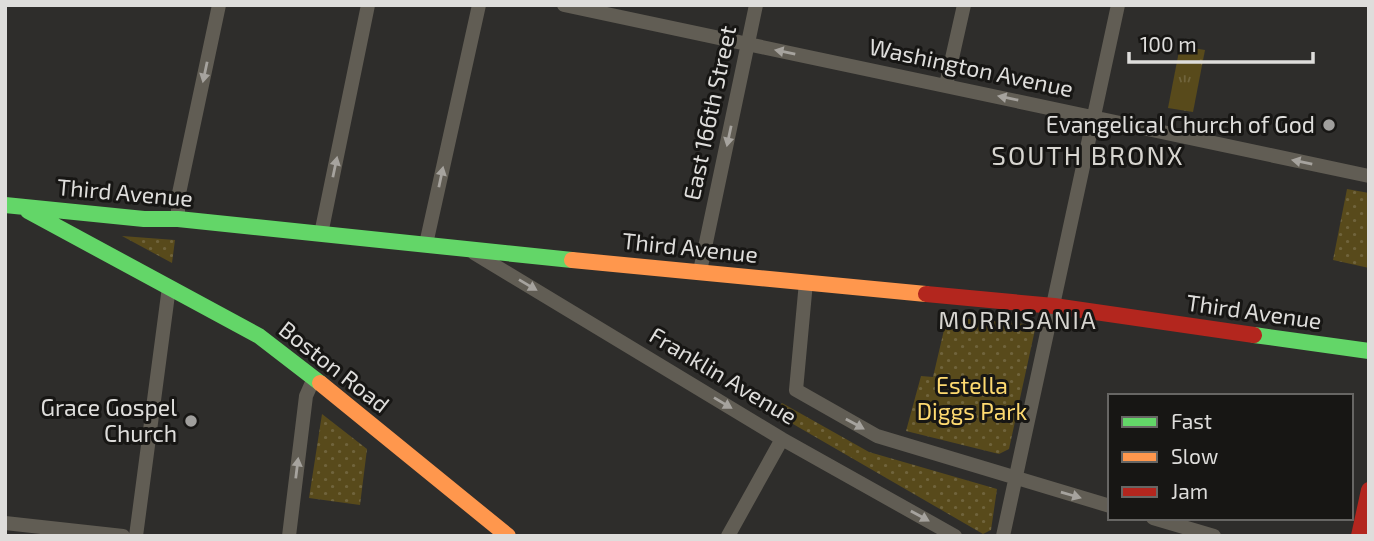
<svg xmlns="http://www.w3.org/2000/svg" width="1374" height="541" font-family="'Exo 2',sans-serif">
<style>
.grass{fill:url(#grass-tufts)}
.park{fill:url(#park-dots)}
.lines{fill:none;stroke-linecap:round;stroke-linejoin:round}
.street{stroke:#615d54;stroke-width:14}
.fast{stroke:#63d668;stroke-width:16}
.slow{stroke:#ff974d;stroke-width:16}
.jam{stroke:#b3261e;stroke-width:16}
.oneway{fill:#a6a39e}
.poi-dot{fill:#a09f9d;stroke:#171614;stroke-width:2.5}
.labels{text-anchor:middle;stroke-width:6;stroke-linejoin:round;paint-order:stroke}
.street-label{font-size:23px;fill:#dedddb;stroke:#171614}
.poi-label{font-size:23px;fill:#dedddb;stroke:#171614;text-anchor:end}
.park-label{font-size:23px;fill:#feda70;stroke:#171614}
.neighbourhood-label{font-size:24px;letter-spacing:2px;fill:#d7d5d0;stroke:#171614}
.quarter-label{font-size:26px;letter-spacing:2px;fill:#d7d5d0;stroke:#171614}
</style>
<defs>
<pattern id="grass-tufts" width="24" height="20" patternUnits="userSpaceOnUse" patternTransform="scale(1.75)"><rect width="24" height="20" fill="#584a1b"/><path d="M3 7l-1-3M5 7V3M7 7l1-3M15 17l-1-3M17 17v-4M19 17l1-3" fill="none" stroke="#70643c"/></pattern>
<pattern id="park-dots" width="8" height="8" patternUnits="userSpaceOnUse" patternTransform="scale(1.75)"><rect width="8" height="8" fill="#584a1b"/><path d="M2 2h.1M6 6h.1" fill="none" stroke="#70643c" stroke-width="1.8" stroke-linecap="round"/></pattern>
</defs>
<rect width="100%" height="100%" fill="#2e2d2b"/>
<path class="grass" d="M 1180,46 L 1205,50 L 1193,112 L 1168,108 Z"/>
<path class="park" d="M 1347,189 L 1369,193 L 1369,268 L 1333,260 Z
M 122,236 L 175,240 L 172,263 Z
M 947,317 L 1036,325 L 1009,449 L 999,454 L 906,431 L 921,376 L 933,377 Z
M 782,403 L 869,452 L 997,489 L 991,530 L 983,534 L 774,413 Z
M 322,414 L 367,449 L 360,505 L 309,498 Z"/>
<g class="lines">
<path class="street" d="M 564,5 L 1369,176
M 946,85 L 964,5
M 178,219 L 178,198 L 219,5
M 321,234 L 368,5
M 426,244 L 479,5
M 474,253 L 782,439 L 955,536
M 700,271 L 756,5
M 806,282 L 796,390 L 877,436 L 1110,506
M 1153,518 L 1214,536
M 5,523 L 123,536
M 136,536 L 169,287
M 289,536 L 306,396 L 314,378
M 728,536 L 782,439
M 1003,536 L 1118,5"/>
<path class="fast" d="M 5,205 L 144,219 L 178,219 L 572,260
M 28,211 L 259,336 L 320,383
M 1254,335 L 1369,351"/>
<path class="slow" d="M 572,260 L 926,294
M 320,383 L 508,536"/>
<path class="jam" d="M 926,294 L 1054,306 L 1254,335
M 1359,536 L 1369,490"/>
</g>
<defs><path id="oneway-solid" d="M-6-.8H1V-3.2L6.5 0L1 3.2V.8H-6Z" transform="scale(1.75)"/></defs>
<g class="oneway">
<use href="#oneway-solid" transform="translate(785 52) rotate(-168)"/>
<use href="#oneway-solid" transform="translate(205 72) rotate(102)"/>
<use href="#oneway-solid" transform="translate(1008 98) rotate(-168)"/>
<use href="#oneway-solid" transform="translate(729 136) rotate(102)"/>
<use href="#oneway-solid" transform="translate(1302 162) rotate(-168)"/>
<use href="#oneway-solid" transform="translate(335 167) rotate(-78)"/>
<use href="#oneway-solid" transform="translate(441 177) rotate(-78)"/>
<use href="#oneway-solid" transform="translate(528 285) rotate(31)"/>
<use href="#oneway-solid" transform="translate(723 403) rotate(31)"/>
<use href="#oneway-solid" transform="translate(855 424) rotate(29)"/>
<use href="#oneway-solid" transform="translate(297 468) rotate(-83)"/>
<use href="#oneway-solid" transform="translate(1071 495) rotate(16)"/>
<use href="#oneway-solid" transform="translate(920 516) rotate(29)"/>
</g>
<g class="poi-dot">
<circle cx="1329" cy="125" r="7"/>
<circle cx="191" cy="421" r="7"/>
</g>
<g class="labels">
<g class="street-label">
<text transform="translate(971 68) rotate(12)" y="8">Washington Avenue</text>
<text transform="translate(710 113) rotate(-78)" y="8">East 166th Street</text>
<text transform="translate(125 193) rotate(5)" y="8">Third Avenue</text>
<text transform="translate(690 248) rotate(6)" y="8">Third Avenue</text>
<text transform="translate(1254 312) rotate(8)" y="8">Third Avenue</text>
<text transform="translate(334 367) rotate(38)" y="8">Boston Road</text>
<text transform="translate(723 376) rotate(31)" y="8">Franklin Avenue</text>
</g>
<g class="poi-label">
<text x="1315" y="133">Evangelical Church of God</text>
<text x="177" y="416">Grace Gospel<tspan x="177" dy="26">Church</tspan></text>
</g>
<g class="park-label">
<text x="972" y="394">Estella<tspan x="972" dy="26">Diggs Park</tspan></text>
</g>
<g class="neighbourhood-label">
<text x="1018" y="329">MORRISANIA</text>
</g>
<g class="quarter-label">
<text x="1088" y="165">SOUTH BRONX</text>
</g>
</g>
<rect width="1374" height="541" fill="none" stroke="#dedddb" stroke-width="14"/>
<rect x="1108" y="394" width="245" height="126" fill="#171614" stroke="#676664" stroke-width="2"/>
<rect x="1122" y="417" width="35" height="10" fill="#63d668" stroke="#676664" stroke-width="2"/>
<text x="1171" y="429" font-size="21" fill="#dedddb">Fast</text>
<rect x="1122" y="452" width="35" height="10" fill="#ff974d" stroke="#676664" stroke-width="2"/>
<text x="1171" y="464" font-size="21" fill="#dedddb">Slow</text>
<rect x="1122" y="487" width="35" height="10" fill="#b3261e" stroke="#676664" stroke-width="2"/>
<text x="1171" y="499" font-size="21" fill="#dedddb">Jam</text>
<path d="M1129 52v10h184v-10" fill="none" stroke="#dedddb" stroke-width="3.5"/>
<text x="1140" y="52" font-size="21" fill="#dedddb" stroke="#171614" stroke-width="5" paint-order="stroke">100 m</text>
</svg>
